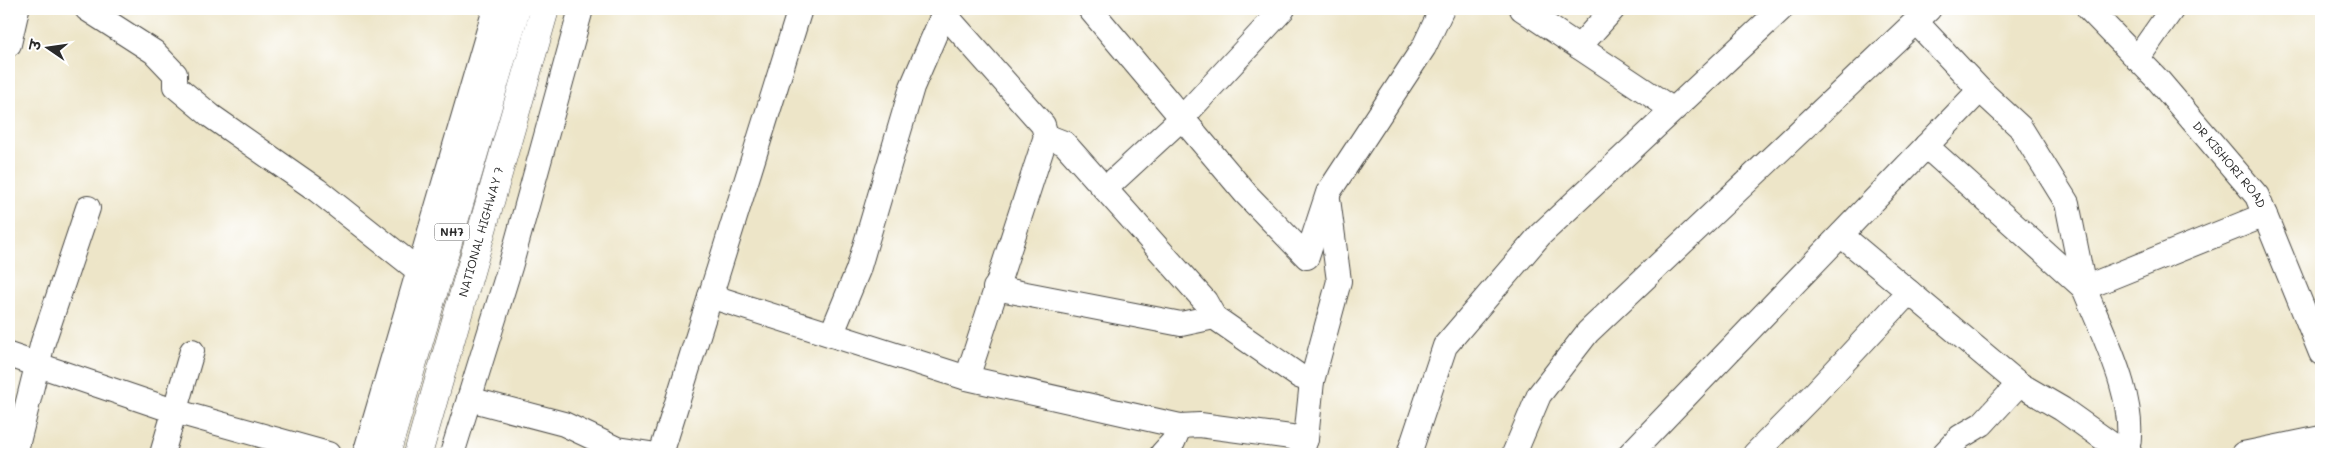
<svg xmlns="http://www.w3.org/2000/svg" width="2330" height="463" font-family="Mali,'Playpen Sans Deva',sans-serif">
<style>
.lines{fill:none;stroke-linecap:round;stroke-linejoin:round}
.minor-casing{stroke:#484743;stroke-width:26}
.highway-casing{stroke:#484743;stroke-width:29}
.minor{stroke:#fff;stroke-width:24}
.highway{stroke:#fff;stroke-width:28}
.labels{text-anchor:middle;stroke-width:4;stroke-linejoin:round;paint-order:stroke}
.shield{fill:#fff;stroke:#6b6b6b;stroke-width:1}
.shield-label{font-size:11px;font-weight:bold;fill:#2b2b2b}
.street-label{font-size:12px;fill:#2b2b2b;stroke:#fff}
</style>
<rect width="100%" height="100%" fill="#fff"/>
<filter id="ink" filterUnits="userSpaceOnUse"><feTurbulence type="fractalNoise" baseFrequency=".02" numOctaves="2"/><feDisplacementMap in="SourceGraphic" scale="10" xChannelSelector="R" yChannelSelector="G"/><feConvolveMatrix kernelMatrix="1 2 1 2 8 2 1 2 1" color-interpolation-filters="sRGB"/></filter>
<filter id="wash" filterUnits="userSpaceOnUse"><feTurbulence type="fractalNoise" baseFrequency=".0096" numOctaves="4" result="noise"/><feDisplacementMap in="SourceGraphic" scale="20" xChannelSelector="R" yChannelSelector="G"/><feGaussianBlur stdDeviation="1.12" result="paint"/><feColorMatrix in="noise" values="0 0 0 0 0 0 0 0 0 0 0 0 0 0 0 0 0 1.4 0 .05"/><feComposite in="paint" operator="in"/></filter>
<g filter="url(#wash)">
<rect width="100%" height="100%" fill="#ede5c8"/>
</g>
<g filter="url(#ink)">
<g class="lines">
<g class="minor-casing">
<g id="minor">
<path d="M 87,9 L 154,52 L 175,74 L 175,86 L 211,116 L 317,190 L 419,271"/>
<path d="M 940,9 L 1043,125 L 1046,136 L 967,378"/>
<path d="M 1090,9 L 1246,194 L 1307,257 L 1328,193 L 1424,47 L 1442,9"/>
<path d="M 1522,9 L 1579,47"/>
<path d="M 1613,9 L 1579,47 L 1672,109"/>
<path id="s1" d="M 2089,9 L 2159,81 L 2257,196 L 2321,353"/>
<path d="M 1916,22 L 1980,90 L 2020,127 L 2067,203 L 2084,288"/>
<path d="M 9,44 L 17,9"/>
<path d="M 2137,59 L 2172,9"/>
<path d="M 1046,136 L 1064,143 L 1205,301 L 1214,317 L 1299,376 L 1312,381"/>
<path d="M 1926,146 L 2084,288"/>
<path d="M 1105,189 L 1183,117 L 1283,9"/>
<path d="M 1841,235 L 2019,384"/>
<path d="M 995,288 L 1181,324 L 1214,317"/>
<path d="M 710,296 L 967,378 L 1180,426 L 1200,425 L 1306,439"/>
<path d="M 832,333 L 858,270 L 912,87 L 944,13"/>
<path d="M 9,355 L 174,411 L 328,454"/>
<path d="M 469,399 L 564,424 L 617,449 L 650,454"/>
<path d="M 2127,451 C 2139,402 2102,333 2084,288 L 2265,215"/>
<path d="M 1301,453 L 1306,439 L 1312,381 L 1339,281 L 1328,199"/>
<path d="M 15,454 L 43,342 L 88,208"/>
<path d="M 162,454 L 192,351"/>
<path d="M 365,454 L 495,9"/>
<path d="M 452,454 L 510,267 L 581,9"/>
<path d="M 661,454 L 800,9"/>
<path d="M 1162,454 L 1173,442 L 1180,426"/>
<path d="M 1409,454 L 1445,346 L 1540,235 L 1781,9"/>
<path d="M 1514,454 L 1539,395 L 1588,332 L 1929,9"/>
<path d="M 1630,454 L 1980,90"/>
<path d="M 1755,454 L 1815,393 L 1909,292"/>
<path d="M 1944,454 L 1960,437 L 1982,424 L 2019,384 L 2062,409 L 2114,446 L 2127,451 L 2130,454"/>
<path d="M 2243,454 L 2321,438"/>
</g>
</g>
<g class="highway-casing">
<g id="highway">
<path d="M 386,454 L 516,9"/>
<path id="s2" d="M 418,454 L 545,9"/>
</g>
</g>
<use href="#minor" class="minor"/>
<use href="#highway" class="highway"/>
</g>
</g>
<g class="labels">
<rect class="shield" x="434.5" y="223.5" width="35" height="17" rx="4"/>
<g class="shield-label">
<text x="452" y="236">NH7</text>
</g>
<g class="street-label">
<text dy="4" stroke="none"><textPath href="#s1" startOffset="210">DR KISHORI ROAD</textPath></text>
<text dy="4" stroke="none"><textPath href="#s2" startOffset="231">NATIONAL HIGHWAY 7</textPath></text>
</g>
</g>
<rect width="2330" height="463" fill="none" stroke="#fff" stroke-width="30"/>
<g transform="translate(48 48) rotate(283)" stroke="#ffffff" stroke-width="4" paint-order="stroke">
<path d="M0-4L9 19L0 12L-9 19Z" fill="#2b2b2b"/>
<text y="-8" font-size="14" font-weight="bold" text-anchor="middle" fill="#2b2b2b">उ</text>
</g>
</svg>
